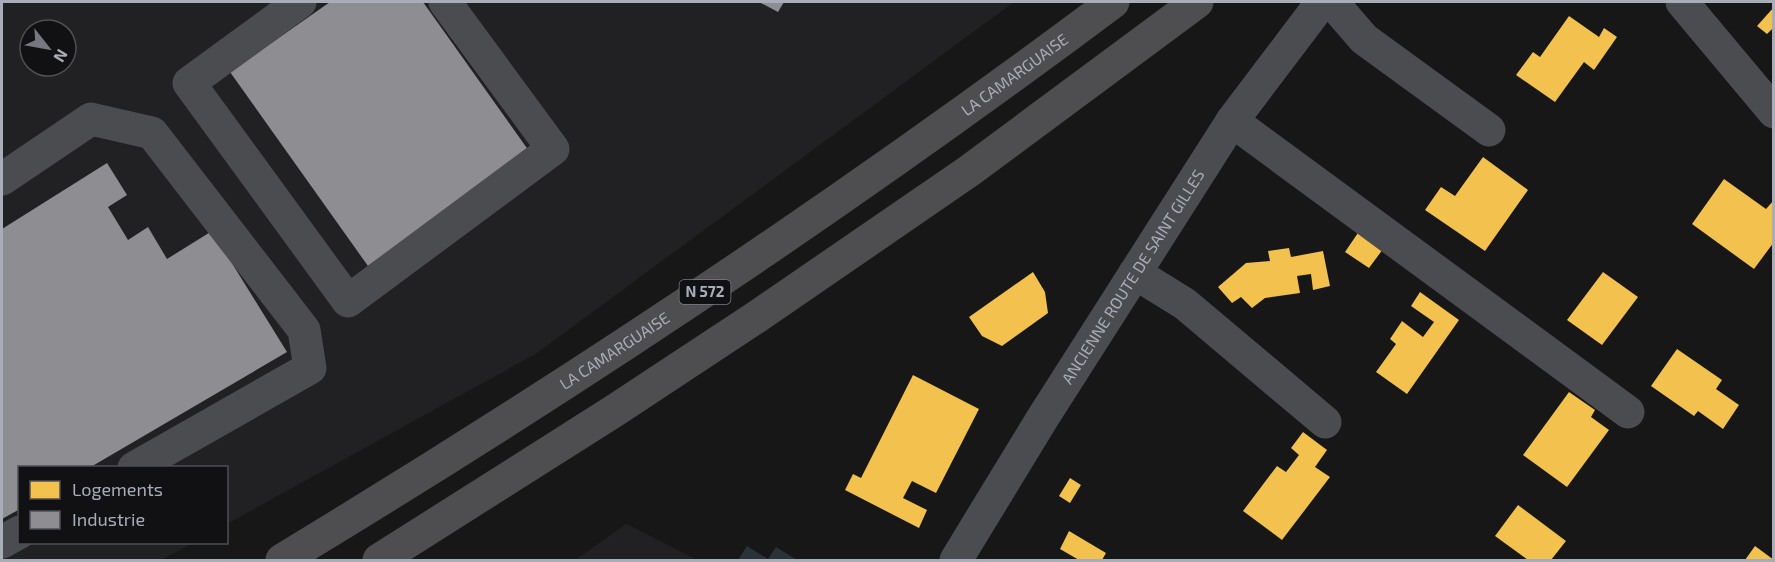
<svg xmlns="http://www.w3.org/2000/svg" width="1775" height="562" font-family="'Exo 2',sans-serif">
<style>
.built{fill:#212123;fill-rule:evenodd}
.water{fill:#2a3239}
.homes{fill:#f2c14e}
.industry{fill:#8d8d92}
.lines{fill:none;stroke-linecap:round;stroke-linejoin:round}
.minor{stroke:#4b4c50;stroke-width:33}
.highway{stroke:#4e4e51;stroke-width:33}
.labels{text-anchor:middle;stroke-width:6;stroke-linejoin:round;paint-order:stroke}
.shield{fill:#111113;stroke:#7b7e86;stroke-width:1.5}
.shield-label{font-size:15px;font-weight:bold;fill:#a8adb8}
.street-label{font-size:16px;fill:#a8adb8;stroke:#111113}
</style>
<rect width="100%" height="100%" fill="#171717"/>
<path class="built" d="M 2,2 L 1014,2 L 537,353 L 227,524 L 226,468 L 20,468 L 20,542 L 193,543 L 161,560 L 2,560 ZM 30,30 L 66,30 L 66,66 L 30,66 Z
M 626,524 L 627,524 L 697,560 L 575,560 Z"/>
<path class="water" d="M 747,546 L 768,559 L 776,547 L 797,560 L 738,560 Z"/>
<path class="homes" d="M 1774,7 L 1774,27 L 1767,34 L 1757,26 Z
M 1569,16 L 1599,37 L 1604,28 L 1617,37 L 1594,70 L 1584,62 L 1555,102 L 1516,75 L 1533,52 L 1540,57 Z
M 1483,157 L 1528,190 L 1485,251 L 1425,210 L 1441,187 L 1455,196 Z
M 1724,179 L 1766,209 L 1774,200 L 1774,242 L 1754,269 L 1692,224 Z
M 1362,227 L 1386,245 L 1369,268 L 1345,252 Z
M 1289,248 L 1291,257 L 1323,251 L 1330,286 L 1313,290 L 1311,274 L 1297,276 L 1300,293 L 1265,298 L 1252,308 L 1241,297 L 1232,303 L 1218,287 L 1246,263 L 1270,261 L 1268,251 Z
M 1033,272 L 1045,292 L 1048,313 L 1002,346 L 982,336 L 969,317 Z
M 1603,272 L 1638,297 L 1602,345 L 1567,320 Z
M 1420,292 L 1459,320 L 1407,394 L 1376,372 L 1396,344 L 1390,339 L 1402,321 L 1423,337 L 1434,322 L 1411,306 Z
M 1677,349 L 1722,380 L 1716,389 L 1739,405 L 1723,429 L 1698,411 L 1694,416 L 1651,386 Z
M 913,375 L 979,409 L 936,493 L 912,481 L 903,498 L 927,510 L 919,528 L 845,490 L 853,474 L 861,478 Z
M 1569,392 L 1595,410 L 1591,417 L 1609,430 L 1567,487 L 1523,455 Z
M 1303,432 L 1327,450 L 1315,467 L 1330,477 L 1282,540 L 1243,511 L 1277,466 L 1286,472 L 1299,455 L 1291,448 Z
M 1070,478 L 1081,485 L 1070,503 L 1059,496 Z
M 1518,505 L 1566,541 L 1551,560 L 1528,560 L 1495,536 Z
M 1069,531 L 1106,553 L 1102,560 L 1079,560 L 1060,549 Z
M 1755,546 L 1774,560 L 1745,560 Z"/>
<path class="industry" d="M 330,2 L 423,2 L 529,151 L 368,266 L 230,72 Z
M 759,2 L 784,2 L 778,12 Z
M 107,163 L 127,195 L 108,207 L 128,240 L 148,227 L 167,259 L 212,231 L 287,352 L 89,468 L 20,468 L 20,509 L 2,519 L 2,229 Z"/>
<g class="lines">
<g class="minor">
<path d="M 300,2 L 189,83 L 348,301 L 553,149 L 445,2"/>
<path d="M 1332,2 L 1364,39 L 1489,130"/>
<path d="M 1682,2 L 1774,112"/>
<path d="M 1232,121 L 1628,412"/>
<path d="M 2,179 L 91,119 L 152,133 L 304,330 L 310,368 L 134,468"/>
<path d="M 1135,273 L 1185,304 L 1325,422"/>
<path d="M 2,542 L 20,532"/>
<path id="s1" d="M 956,560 L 1042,419 L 1232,121 L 1322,2"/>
</g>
<g class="highway">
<path id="s2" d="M 282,560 C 568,387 846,202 1113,2"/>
<path d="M 379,560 L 614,411 L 758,316 L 969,171 L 1197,2"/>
</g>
</g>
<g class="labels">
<rect class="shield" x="679.5" y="280" width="51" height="24" rx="4.5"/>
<g class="shield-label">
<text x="705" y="297">N 572</text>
</g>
<g class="street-label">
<text dy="6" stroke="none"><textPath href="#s2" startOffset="879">LA CAMARGUAISE</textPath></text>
<text dy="6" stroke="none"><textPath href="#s1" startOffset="334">ANCIENNE ROUTE DE SAINT GILLES</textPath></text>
<text dy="6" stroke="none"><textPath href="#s2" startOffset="393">LA CAMARGUAISE</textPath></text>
</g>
</g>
<rect width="1775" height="562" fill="none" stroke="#a8adb8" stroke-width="6"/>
<rect x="18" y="466" width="210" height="78" fill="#111113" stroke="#4d4f55" stroke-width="1.5"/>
<rect x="30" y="481" width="30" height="18" fill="#f2c14e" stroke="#4d4f55" stroke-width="1.5"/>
<text x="72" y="496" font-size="18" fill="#a8adb8">Logements</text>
<rect x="30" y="511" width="30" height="18" fill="#8d8d92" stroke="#4d4f55" stroke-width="1.5"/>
<text x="72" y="526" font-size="18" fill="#a8adb8">Industrie</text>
<g transform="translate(48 48) rotate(121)"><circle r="28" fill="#111113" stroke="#4d4f55" stroke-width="1.5"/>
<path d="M0-4.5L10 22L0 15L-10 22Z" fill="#757880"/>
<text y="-9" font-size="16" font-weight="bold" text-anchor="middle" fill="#a8adb8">N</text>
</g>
</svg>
